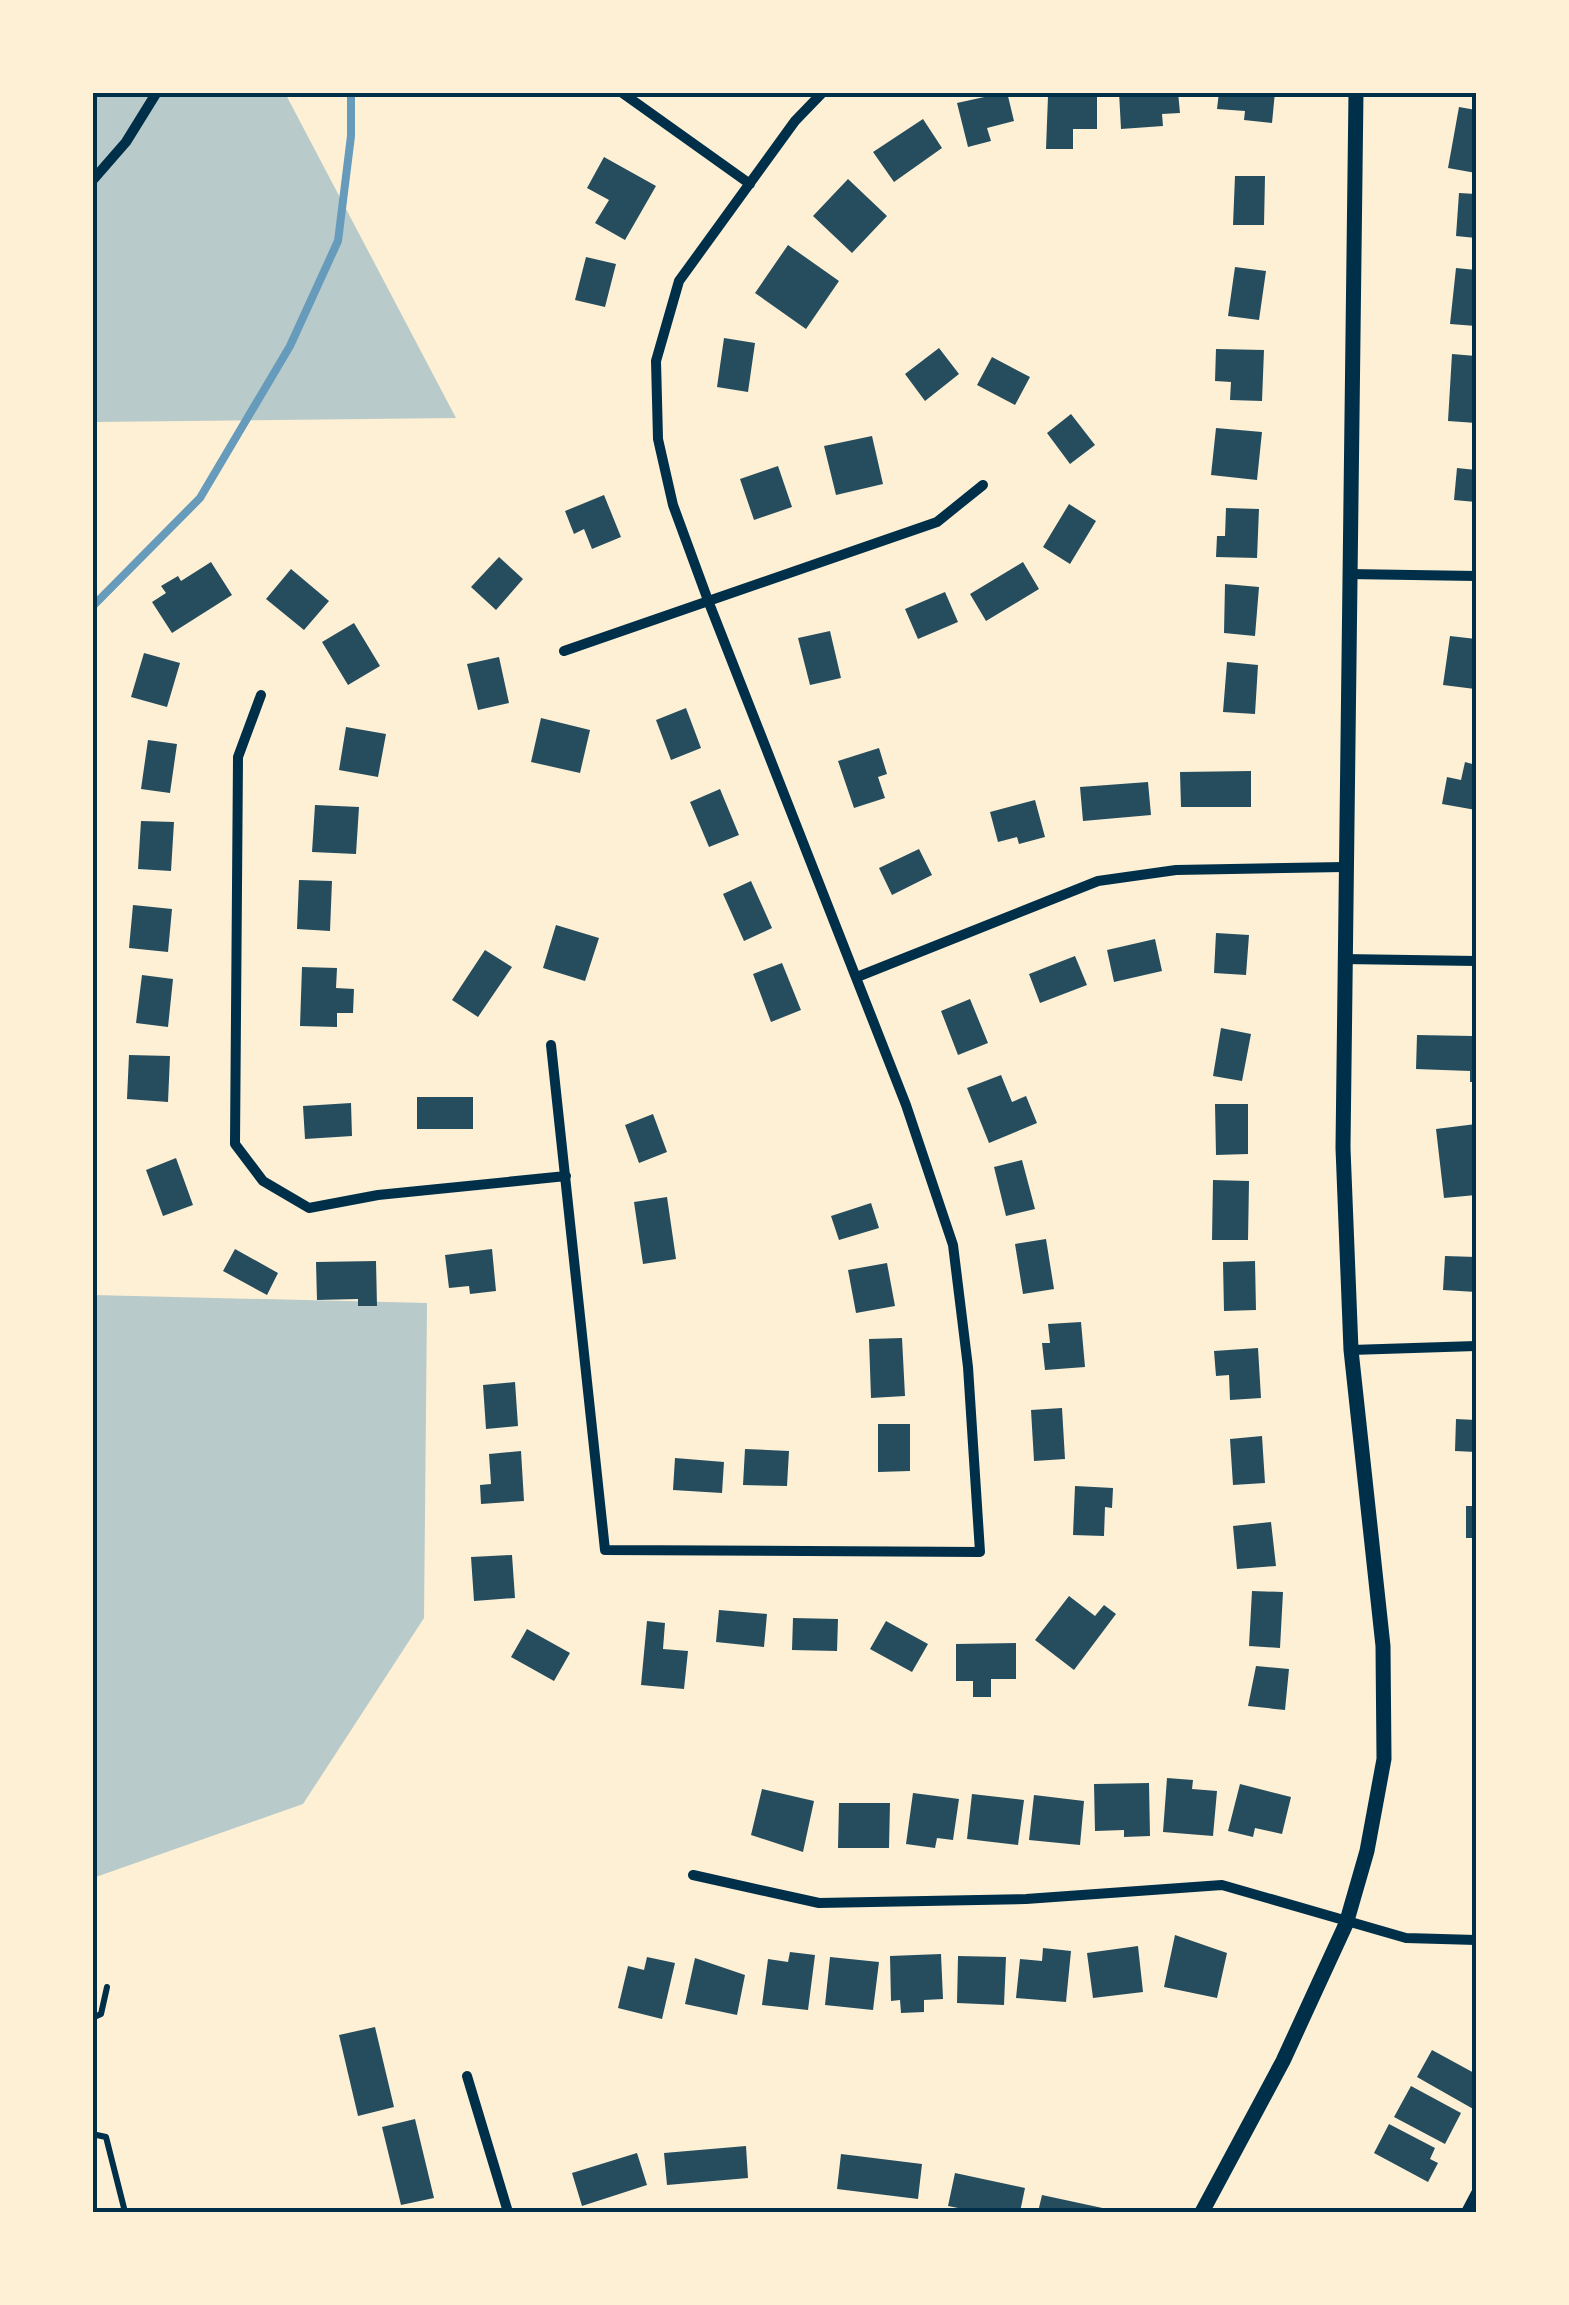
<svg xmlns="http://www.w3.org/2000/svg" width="1569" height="2305" font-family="Signika,sans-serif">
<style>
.green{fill:#b9caca}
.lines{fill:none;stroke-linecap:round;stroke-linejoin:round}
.stream{stroke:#669bbc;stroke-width:8}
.building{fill:#264d5e}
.service{stroke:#003049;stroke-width:6}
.minor{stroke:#003049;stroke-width:10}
.tertiary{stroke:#003049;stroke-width:15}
.neatline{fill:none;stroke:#003049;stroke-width:4}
</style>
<rect width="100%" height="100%" fill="#fdf0d5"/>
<path class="green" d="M 92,93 L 285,93 L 456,418 L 93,422 Z
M 93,1295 L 427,1303 L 424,1618 L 303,1804 L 93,1878 Z"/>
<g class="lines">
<path class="stream" d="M 92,607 L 200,498 L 290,346 L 338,241 L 351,136 L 351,92"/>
</g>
<path class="building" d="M 1007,92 L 1014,121 L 987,128 L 991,141 L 968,147 L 957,103 Z
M 1119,92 L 1178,92 L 1180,113 L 1162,114 L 1163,126 L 1121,129 Z
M 1219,92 L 1275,92 L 1272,123 L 1244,120 L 1245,111 L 1217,109 Z
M 1048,96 L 1097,97 L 1097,129 L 1073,129 L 1073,149 L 1046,149 Z
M 1459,107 L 1476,110 L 1476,173 L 1448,168 Z
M 923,119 L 942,148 L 894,182 L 873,152 Z
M 604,157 L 656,186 L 625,240 L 595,223 L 609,200 L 587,188 Z
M 1235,176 L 1265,176 L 1264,225 L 1233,225 Z
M 848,179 L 887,216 L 852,253 L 813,216 Z
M 1459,193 L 1476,194 L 1476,238 L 1456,236 Z
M 788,245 L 839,281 L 806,329 L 755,293 Z
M 586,257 L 616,264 L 605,307 L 575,300 Z
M 1235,267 L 1266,271 L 1259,320 L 1228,316 Z
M 1456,268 L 1476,270 L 1476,326 L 1450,324 Z
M 724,338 L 755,343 L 748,392 L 717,387 Z
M 939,348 L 959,374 L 925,401 L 905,374 Z
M 1216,349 L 1264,350 L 1262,401 L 1230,400 L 1231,382 L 1215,381 Z
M 1452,354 L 1476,356 L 1476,423 L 1448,421 Z
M 992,357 L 1030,377 L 1015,405 L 977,385 Z
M 1071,414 L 1095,445 L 1070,464 L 1047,433 Z
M 1216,428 L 1262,432 L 1257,480 L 1211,475 Z
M 872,436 L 883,484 L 836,495 L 824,446 Z
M 778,466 L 792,507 L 754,520 L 740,479 Z
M 1457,468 L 1476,470 L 1476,502 L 1454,500 Z
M 604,495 L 621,537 L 592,549 L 584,529 L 574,534 L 565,511 Z
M 1069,504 L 1096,521 L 1070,564 L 1043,547 Z
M 1226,508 L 1259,509 L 1257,558 L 1216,557 L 1217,536 L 1225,536 Z
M 499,557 L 523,579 L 496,610 L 471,587 Z
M 211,562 L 232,595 L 172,633 L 152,602 L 166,593 L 161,586 L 178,576 L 181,581 Z
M 1023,562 L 1039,589 L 986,621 L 970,594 Z
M 291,569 L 329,601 L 304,630 L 266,599 Z
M 1225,584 L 1259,587 L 1255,636 L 1224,633 Z
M 945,592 L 958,622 L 918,639 L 905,609 Z
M 354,623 L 380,666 L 348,685 L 322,642 Z
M 830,631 L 841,678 L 810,685 L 798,638 Z
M 1450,636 L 1476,639 L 1475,689 L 1443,685 Z
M 144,653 L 180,663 L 167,707 L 131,697 Z
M 499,657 L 509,703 L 478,710 L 467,664 Z
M 1227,662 L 1258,665 L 1255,714 L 1223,712 Z
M 686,708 L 701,748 L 671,760 L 656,720 Z
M 541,718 L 590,730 L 580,773 L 531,762 Z
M 346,727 L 386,734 L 378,777 L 339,770 Z
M 148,740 L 177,744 L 170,793 L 141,789 Z
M 879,748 L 887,774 L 878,777 L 885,798 L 854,808 L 838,761 Z
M 1465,762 L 1476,765 L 1476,810 L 1442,804 L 1447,777 L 1461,780 Z
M 1251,771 L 1251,807 L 1181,807 L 1180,772 Z
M 1148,782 L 1151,815 L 1083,821 L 1080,787 Z
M 720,789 L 739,835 L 709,847 L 690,802 Z
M 1035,800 L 1045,837 L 1019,844 L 1017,837 L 998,842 L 990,812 Z
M 315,805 L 359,807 L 356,854 L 312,852 Z
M 141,821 L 174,822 L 171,871 L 138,869 Z
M 919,849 L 932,875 L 892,895 L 879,868 Z
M 299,880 L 332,881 L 330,931 L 297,929 Z
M 751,881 L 772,928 L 744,941 L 723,894 Z
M 133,905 L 172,909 L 168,952 L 129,948 Z
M 556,925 L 599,938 L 585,981 L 543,968 Z
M 1216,933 L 1249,935 L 1246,975 L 1214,973 Z
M 1155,939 L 1162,971 L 1114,982 L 1107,950 Z
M 485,950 L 512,967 L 478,1017 L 452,1000 Z
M 1075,956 L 1087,985 L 1040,1003 L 1029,974 Z
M 782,963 L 801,1010 L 771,1022 L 753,974 Z
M 302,967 L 337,968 L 336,988 L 354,989 L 353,1013 L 337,1013 L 337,1027 L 300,1026 Z
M 142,975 L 173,979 L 168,1027 L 136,1023 Z
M 970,999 L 988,1043 L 958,1055 L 941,1011 Z
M 1473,1027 L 1476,1027 L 1476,1082 L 1470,1082 L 1470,1071 L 1416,1069 L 1417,1035 L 1472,1036 Z
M 1221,1028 L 1251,1034 L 1242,1081 L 1213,1076 Z
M 129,1055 L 170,1056 L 168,1102 L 127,1099 Z
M 1001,1075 L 1012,1102 L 1026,1096 L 1037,1123 L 989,1143 L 967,1088 Z
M 417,1097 L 473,1097 L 473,1129 L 417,1129 Z
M 351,1103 L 352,1136 L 305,1139 L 303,1106 Z
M 1215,1104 L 1248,1104 L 1248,1154 L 1216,1155 Z
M 653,1114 L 667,1152 L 639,1163 L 625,1125 Z
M 1476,1124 L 1476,1195 L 1444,1198 L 1436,1129 Z
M 176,1158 L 193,1205 L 163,1216 L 146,1170 Z
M 1022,1160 L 1035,1209 L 1006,1216 L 994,1167 Z
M 1213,1180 L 1249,1181 L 1248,1240 L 1212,1240 Z
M 667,1197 L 676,1259 L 643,1264 L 634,1202 Z
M 871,1203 L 879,1228 L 839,1240 L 831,1216 Z
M 1046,1239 L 1054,1289 L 1023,1294 L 1015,1244 Z
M 235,1249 L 278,1273 L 267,1295 L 223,1271 Z
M 492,1249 L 496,1291 L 470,1294 L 469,1286 L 449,1288 L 445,1255 Z
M 1445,1256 L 1476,1257 L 1476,1292 L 1443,1290 Z
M 376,1261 L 377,1306 L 358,1306 L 358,1299 L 317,1300 L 316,1262 Z
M 1255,1261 L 1256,1310 L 1224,1311 L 1223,1262 Z
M 887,1263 L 895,1306 L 856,1313 L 848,1270 Z
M 1081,1322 L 1085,1367 L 1045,1370 L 1042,1343 L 1050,1343 L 1048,1324 Z
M 902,1338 L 905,1396 L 871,1398 L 869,1339 Z
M 1258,1348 L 1261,1398 L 1230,1400 L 1229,1375 L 1216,1376 L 1214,1351 Z
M 515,1382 L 518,1426 L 486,1429 L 483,1385 Z
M 1062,1408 L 1065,1459 L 1034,1461 L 1031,1410 Z
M 1456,1419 L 1476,1420 L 1476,1452 L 1455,1451 Z
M 878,1424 L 910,1424 L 910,1471 L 878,1472 Z
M 1262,1436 L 1265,1483 L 1233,1485 L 1230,1439 Z
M 745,1449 L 789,1451 L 787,1486 L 743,1485 Z
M 521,1451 L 524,1501 L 481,1504 L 480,1485 L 491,1484 L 489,1454 Z
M 675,1458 L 724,1462 L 722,1493 L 673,1490 Z
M 1075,1486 L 1113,1488 L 1112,1508 L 1105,1507 L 1104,1536 L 1073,1535 Z
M 1466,1506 L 1476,1506 L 1476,1538 L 1466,1538 Z
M 1271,1522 L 1276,1566 L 1237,1569 L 1233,1526 Z
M 512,1555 L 515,1598 L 474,1601 L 471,1557 Z
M 1252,1591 L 1283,1592 L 1280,1648 L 1249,1646 Z
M 1069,1596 L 1095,1616 L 1104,1605 L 1116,1614 L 1074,1670 L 1035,1640 Z
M 719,1610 L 767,1614 L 764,1647 L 716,1642 Z
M 793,1618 L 838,1619 L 837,1651 L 792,1650 Z
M 647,1621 L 665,1623 L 663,1649 L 688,1651 L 684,1689 L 641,1685 Z
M 886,1621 L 928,1644 L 912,1672 L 870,1649 Z
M 527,1629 L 570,1653 L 554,1681 L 511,1657 Z
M 1016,1643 L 1016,1679 L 991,1679 L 991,1697 L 973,1697 L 973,1681 L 956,1681 L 956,1644 Z
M 1256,1666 L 1289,1669 L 1285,1710 L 1248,1706 Z
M 1167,1778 L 1193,1780 L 1192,1789 L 1217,1791 L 1213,1836 L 1163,1832 Z
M 1149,1783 L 1150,1836 L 1124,1837 L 1124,1830 L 1095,1831 L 1094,1784 Z
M 1240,1784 L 1291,1797 L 1282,1834 L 1255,1828 L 1253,1837 L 1228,1831 Z
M 762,1789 L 814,1801 L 803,1852 L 751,1835 Z
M 913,1793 L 959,1799 L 953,1840 L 937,1838 L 935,1848 L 906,1844 Z
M 972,1794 L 1024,1800 L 1018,1845 L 967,1839 Z
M 1034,1795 L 1084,1801 L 1080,1845 L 1029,1840 Z
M 839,1803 L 890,1803 L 889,1848 L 838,1848 Z
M 1175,1935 L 1227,1953 L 1217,1998 L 1164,1987 Z
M 1138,1946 L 1143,1992 L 1093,1998 L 1087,1953 Z
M 1043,1948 L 1071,1951 L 1066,2002 L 1016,1998 L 1020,1959 L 1042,1961 Z
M 790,1952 L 815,1955 L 808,2010 L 762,2005 L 768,1959 L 788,1962 Z
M 941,1954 L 943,1999 L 924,2000 L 924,2012 L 901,2013 L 900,2000 L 891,2001 L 890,1956 Z
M 958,1956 L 1006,1957 L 1004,2005 L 957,2003 Z
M 647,1957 L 675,1963 L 662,2019 L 618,2008 L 628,1966 L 644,1970 Z
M 830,1957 L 879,1962 L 873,2010 L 825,2005 Z
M 695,1958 L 745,1975 L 737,2015 L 685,2004 Z
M 375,2027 L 394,2107 L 358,2116 L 339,2035 Z
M 1432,2050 L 1476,2074 L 1475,2110 L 1417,2077 Z
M 1411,2086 L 1461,2113 L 1445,2144 L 1394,2117 Z
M 415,2119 L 434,2198 L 401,2205 L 382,2127 Z
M 1389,2124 L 1435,2148 L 1430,2159 L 1438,2163 L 1428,2182 L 1374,2153 Z
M 746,2146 L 748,2178 L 667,2185 L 664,2153 Z
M 637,2153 L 647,2185 L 582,2206 L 572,2173 Z
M 841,2154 L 922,2164 L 918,2199 L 837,2189 Z
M 955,2173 L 1025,2188 L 1020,2212 L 978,2212 L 948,2206 Z
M 1042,2195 L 1107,2209 L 1106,2212 L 1038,2212 Z"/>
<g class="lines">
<path class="service" d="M 92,2018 L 101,2014 L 107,1987
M 92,2134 L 106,2137 L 125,2212"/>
<path class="minor" d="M 621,92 L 750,184
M 92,181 L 126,142 L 157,92
M 1348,574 L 1476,576
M 564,651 L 937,522 L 983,485
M 261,695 L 238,757 L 235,1144 L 263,1181 L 309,1208 L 378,1195 L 566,1176
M 1343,959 L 1476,961
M 857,977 L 1098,881 L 1176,870 L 1344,867
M 551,1045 L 605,1550 L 980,1552 L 968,1367 L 953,1245 L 906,1105 L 709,603 L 673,505 L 658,439 L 656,361 L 679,281 L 795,121 L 823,92
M 1351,1350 L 1476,1346
M 693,1875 L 819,1903 L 1026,1899 L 1222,1885 L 1406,1938 L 1476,1940
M 467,2076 L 508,2212
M 1466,2212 L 1476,2193"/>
<path class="tertiary" d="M 1202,2212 L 1283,2061 L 1346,1924 L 1367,1851 L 1384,1759 L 1383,1646 L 1351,1350 L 1343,1148 L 1356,92"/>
</g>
<rect width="1569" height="2305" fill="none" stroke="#fdf0d5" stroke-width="190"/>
<rect x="95" y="95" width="1379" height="2115" class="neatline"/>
</svg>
